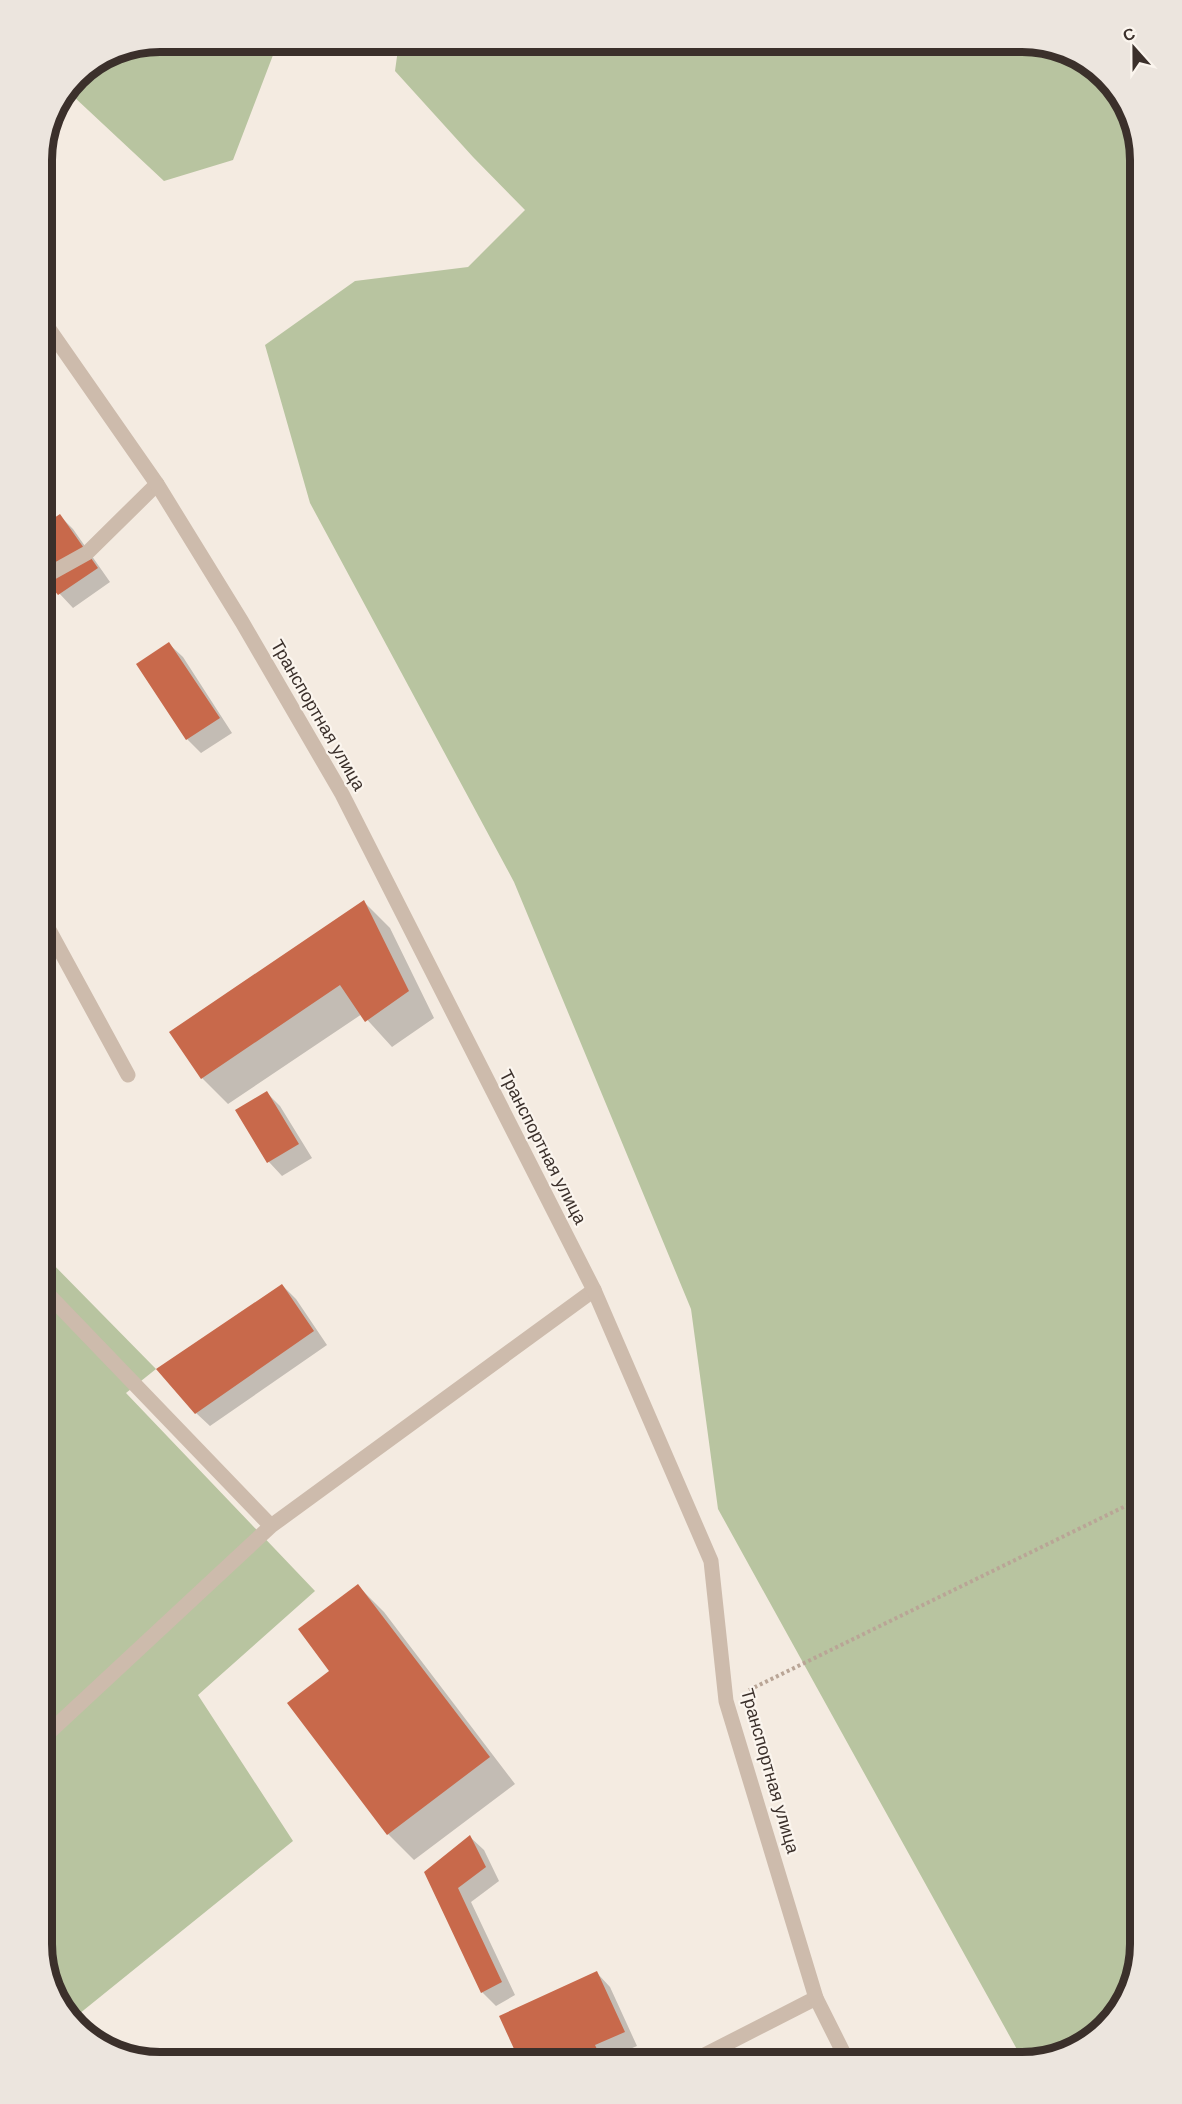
<svg xmlns="http://www.w3.org/2000/svg" width="1182" height="2104" font-family="'DM Sans',sans-serif">
<style>
.green{fill:#b8c4a0}
.shadow{fill:#0003}
.building{fill:#c8694b}
.lines{fill:none;stroke-linecap:round;stroke-linejoin:round}
.path{stroke:#b9a596;stroke-width:4;stroke-dasharray:3 3;stroke-linecap:butt}
.lane{stroke:#cdbbac;stroke-width:15}
.street{stroke:#cdbbac;stroke-width:15}
.labels{text-anchor:middle;stroke-width:4.5;stroke-linejoin:round;paint-order:stroke}
.street-label{font-size:18px;fill:#3b302b;stroke:#fbf5ee}
.rim{fill:none;stroke:#3b302b;stroke-width:8}
</style>
<rect width="100%" height="100%" fill="#f4ebe1"/>
<path class="green" d="M 160,42 L 278,42 L 233,160 L 164,181 L 73,96 L 61,99 L 77,76 L 115,51 Z
M 399,42 L 1030,42 L 1093,66 L 1131,115 L 1140,160 L 1140,1951 L 1120,2010 L 1067,2053 L 1024,2062 L 718,1509 L 691,1309 L 514,882 L 310,503 L 265,345 L 355,281 L 468,267 L 525,210 L 473,157 L 395,71 Z
M 42,1253 L 156,1369 L 126,1393 L 315,1591 L 198,1695 L 293,1841 L 74,2018 L 51,1989 L 42,1944 Z"/>
<path class="shadow" d="M 42,493 L 50,503 L 42,508 Z
M 60,516 L 73,529 L 110,582 L 73,608 L 44,577 Z
M 169,644 L 183,657 L 232,733 L 201,753 L 187,739 Z
M 364,902 L 390,928 L 434,1018 L 392,1047 L 362,1014 L 228,1104 L 202,1078 Z
M 267,1093 L 280,1106 L 312,1158 L 282,1176 L 269,1162 Z
M 282,1285 L 296,1299 L 327,1345 L 210,1426 L 196,1413 Z
M 358,1586 L 384,1612 L 515,1784 L 414,1860 L 388,1834 L 289,1703 L 331,1671 Z
M 470,1837 L 484,1850 L 499,1881 L 471,1902 L 515,1995 L 496,2006 L 482,1992 L 426,1873 Z
M 597,1973 L 610,1987 L 637,2046 L 618,2054 L 622,2062 L 521,2062 Z"/>
<path class="building" d="M 60,514 L 98,568 L 58,595 L 42,576 L 42,526 Z
M 169,642 L 220,718 L 186,740 L 136,664 Z
M 364,900 L 409,991 L 365,1022 L 340,985 L 201,1079 L 169,1032 Z
M 267,1091 L 299,1144 L 267,1163 L 235,1110 Z
M 282,1284 L 314,1331 L 195,1414 L 156,1369 Z
M 358,1584 L 490,1757 L 387,1835 L 287,1703 L 329,1671 L 298,1629 Z
M 470,1835 L 486,1867 L 458,1888 L 502,1982 L 481,1993 L 424,1872 Z
M 597,1971 L 625,2032 L 595,2045 L 603,2062 L 520,2062 L 499,2016 Z"/>
<g class="lines">
<path class="path" d="M 749,1690 L 1140,1499"/>
<path class="lane" d="M 42,578 L 87,553 L 157,484
M 42,917 L 128,1075
M 42,1288 L 271,1526 L 594,1290
M 42,1739 L 271,1526
M 691,2062 L 816,1998"/>
<path class="street" d="M 42,319 L 157,484 L 242,622 L 342,794 L 594,1290 L 711,1561 L 726,1701 L 816,1998 L 848,2062"/>
</g>
<g class="labels">
<g class="street-label">
<text transform="translate(318 715) rotate(60)" y="6">Транспортная улица</text>
<text transform="translate(543 1147) rotate(63)" y="6">Транспортная улица</text>
<text transform="translate(770 1771) rotate(74)" y="6">Транспортная улица</text>
</g>
</g>
<path d="M0 0H1182V2104H0ZM160 52H1022A108 108 0 0 1 1130 160V1944A108 108 0 0 1 1022 2052H160A108 108 0 0 1 52 1944V160A108 108 0 0 1 160 52Z" fill="#ece5de" fill-rule="evenodd"/>
<path class="rim" d="M160 52H1022A108 108 0 0 1 1130 160V1944A108 108 0 0 1 1022 2052H160A108 108 0 0 1 52 1944V160A108 108 0 0 1 160 52Z"/>
<g transform="translate(1134 48) rotate(339)" stroke="#fbf5ee" stroke-width="4.5" paint-order="stroke">
<path d="M0-4.5L10 22L0 15L-10 22Z" fill="#3b302b"/>
<text y="-9" font-size="16" font-weight="bold" text-anchor="middle" fill="#3b302b">С</text>
</g>
</svg>
